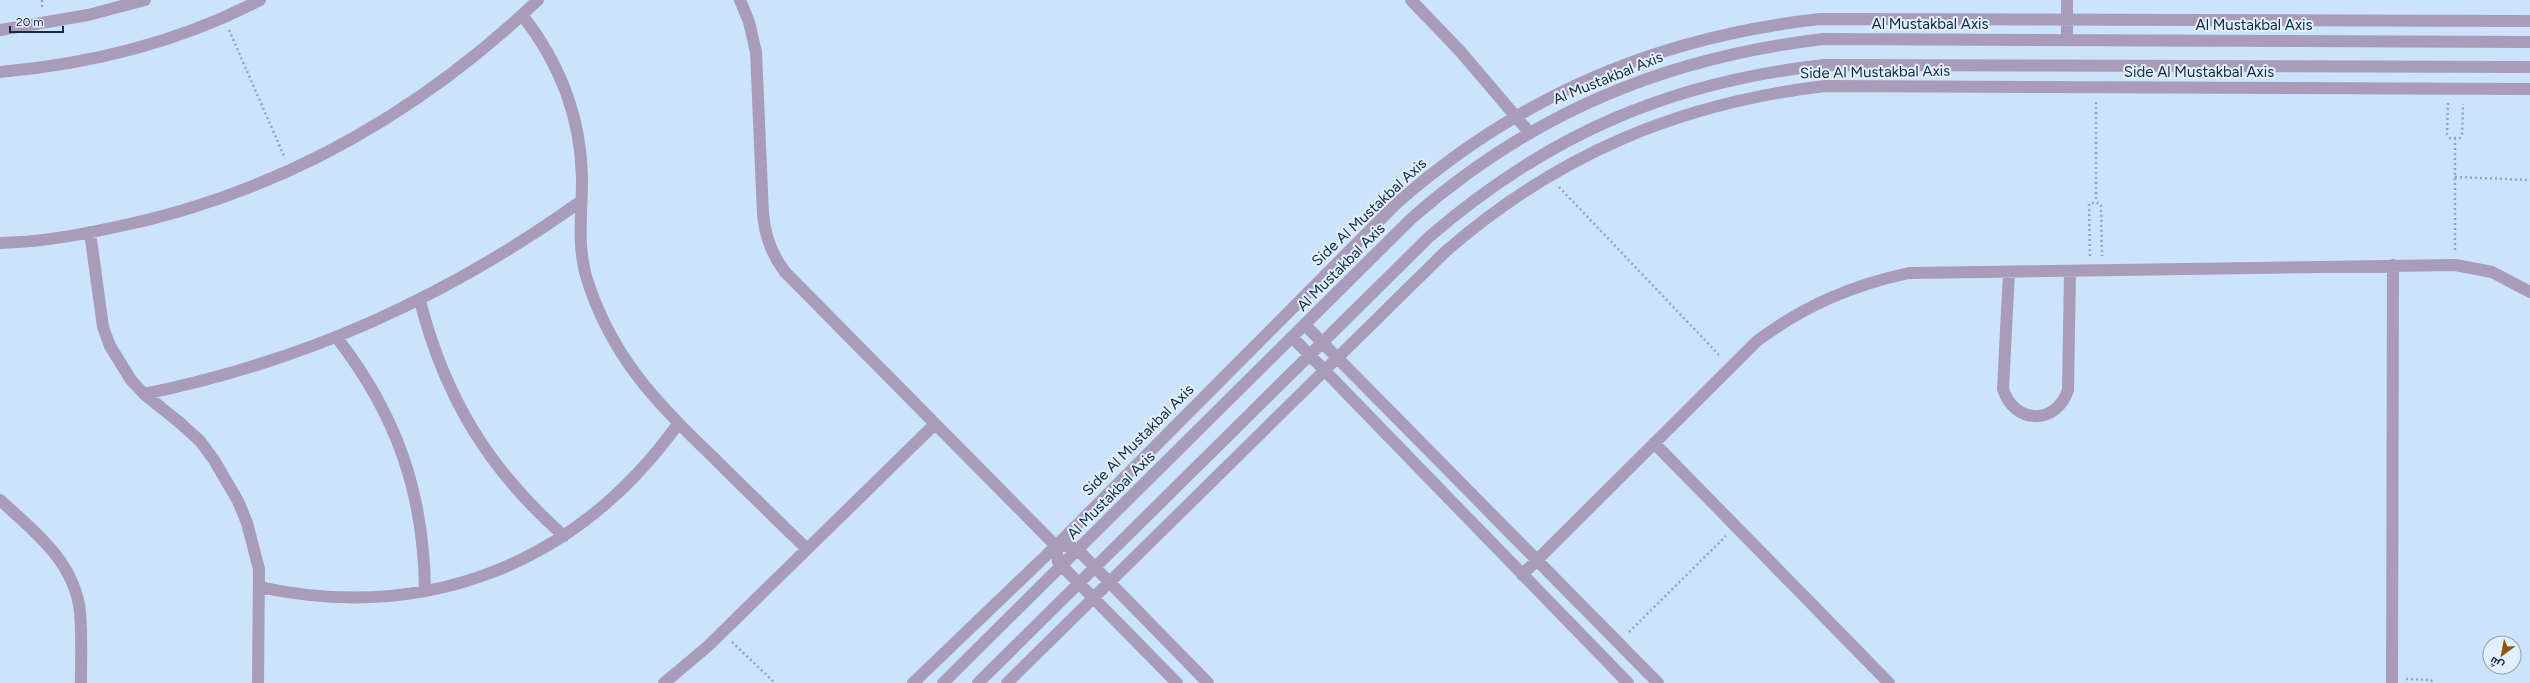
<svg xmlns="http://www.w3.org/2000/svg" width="2530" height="683" font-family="Figtree,Cairo,sans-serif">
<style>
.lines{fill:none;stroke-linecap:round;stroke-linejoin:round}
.path{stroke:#8da6bd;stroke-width:2.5;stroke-dasharray:2 3;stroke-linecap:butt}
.minor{stroke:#a99bba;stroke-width:12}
.labels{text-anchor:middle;stroke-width:4;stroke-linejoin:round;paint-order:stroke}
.street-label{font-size:15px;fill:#112c41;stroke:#e3effb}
</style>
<rect width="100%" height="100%" fill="#cbe4fb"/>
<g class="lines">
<path class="path" d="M 42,0 L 42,7
M 229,30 L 284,156
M 2096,102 L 2096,202
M 2448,103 L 2447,134 L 2450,138 L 2460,138 L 2462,134 L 2463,104
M 2455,177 L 2530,180
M 1559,187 L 1721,357
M 2455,250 L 2455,138
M 2090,256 L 2089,204 L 2096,202 L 2101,205 L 2102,256
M 1629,632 L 1726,536
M 732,642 L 775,683
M 2406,679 L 2431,680 L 2433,683"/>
<path class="minor" d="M 740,0 L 749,22 L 756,52 L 763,214 C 765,236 772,255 785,272 L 1056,546
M 1411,0 L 1460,51 L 1529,132
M 2067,0 L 2067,40
M 522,15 C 560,63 581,117 582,179 C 582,212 577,244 586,276 C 610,355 656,403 714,458 C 745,489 776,519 807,549
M 0,30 L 88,15 L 145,0
M 0,72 C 90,64 180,42 260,0
M 90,232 L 103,327 L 110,346 L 131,380 L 144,394 L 179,422 L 200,441 L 214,460 L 238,501 L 247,523 L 259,569 L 258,683
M 0,243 C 37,242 75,236 111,228 C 275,195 418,114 538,0
M 2009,272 L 2003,389 C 2014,424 2056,426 2068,390 L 2070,271
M 420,301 C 445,398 489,470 564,536
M 1306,326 L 1658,683
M 337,338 C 397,415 424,494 425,591
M 1293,338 L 1628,683
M 144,394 C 306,361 445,298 580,202
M 1654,443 L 1889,683
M 0,500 C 34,531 75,562 80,612 C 82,635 81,660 81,683
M 1056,546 L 1070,546 L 1078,550 L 1208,683
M 1056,546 L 1058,562 L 1177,683
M 1522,575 L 1757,341 C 1804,306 1852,285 1909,273 L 2455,265 L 2492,272 L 2530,292
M 259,587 C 428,623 577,564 678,424
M 664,683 L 707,647 L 935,424
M 913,683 L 1056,546 L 1397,203 C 1520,95 1658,37 1820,19 L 2530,21
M 943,683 L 1412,218 C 1532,113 1664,58 1823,39 L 2530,42
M 978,683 L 1429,237 C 1547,135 1669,82 1824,65 L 2530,67
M 1007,683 L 1445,252 C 1556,155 1679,103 1825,86 L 2530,89
M 2392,683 L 2393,265"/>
</g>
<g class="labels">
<g class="street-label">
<text x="1930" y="29">Al Mustakbal Axis</text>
<text x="2254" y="30">Al Mustakbal Axis</text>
<text transform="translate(1875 72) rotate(-1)" y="5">Side Al Mustakbal Axis</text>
<text x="2199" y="77">Side Al Mustakbal Axis</text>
<text transform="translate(1608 78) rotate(-22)" y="5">Al Mustakbal Axis</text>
<text transform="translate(1369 212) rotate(-43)" y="5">Side Al Mustakbal Axis</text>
<text transform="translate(1341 267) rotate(-45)" y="5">Al Mustakbal Axis</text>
<text transform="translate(1138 440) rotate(-45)" y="5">Side Al Mustakbal Axis</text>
<text transform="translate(1111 495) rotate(-45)" y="5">Al Mustakbal Axis</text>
</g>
</g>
<g transform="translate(2502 655) rotate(212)"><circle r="19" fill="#e3effb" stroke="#8fa1b1"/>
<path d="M0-3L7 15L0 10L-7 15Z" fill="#8f570e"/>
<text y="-6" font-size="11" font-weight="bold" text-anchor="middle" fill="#112c41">ش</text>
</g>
<path d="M10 26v6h53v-6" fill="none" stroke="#112c41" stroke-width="2"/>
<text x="16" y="26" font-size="12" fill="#112c41" stroke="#e3effb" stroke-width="3" paint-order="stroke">20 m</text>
</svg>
